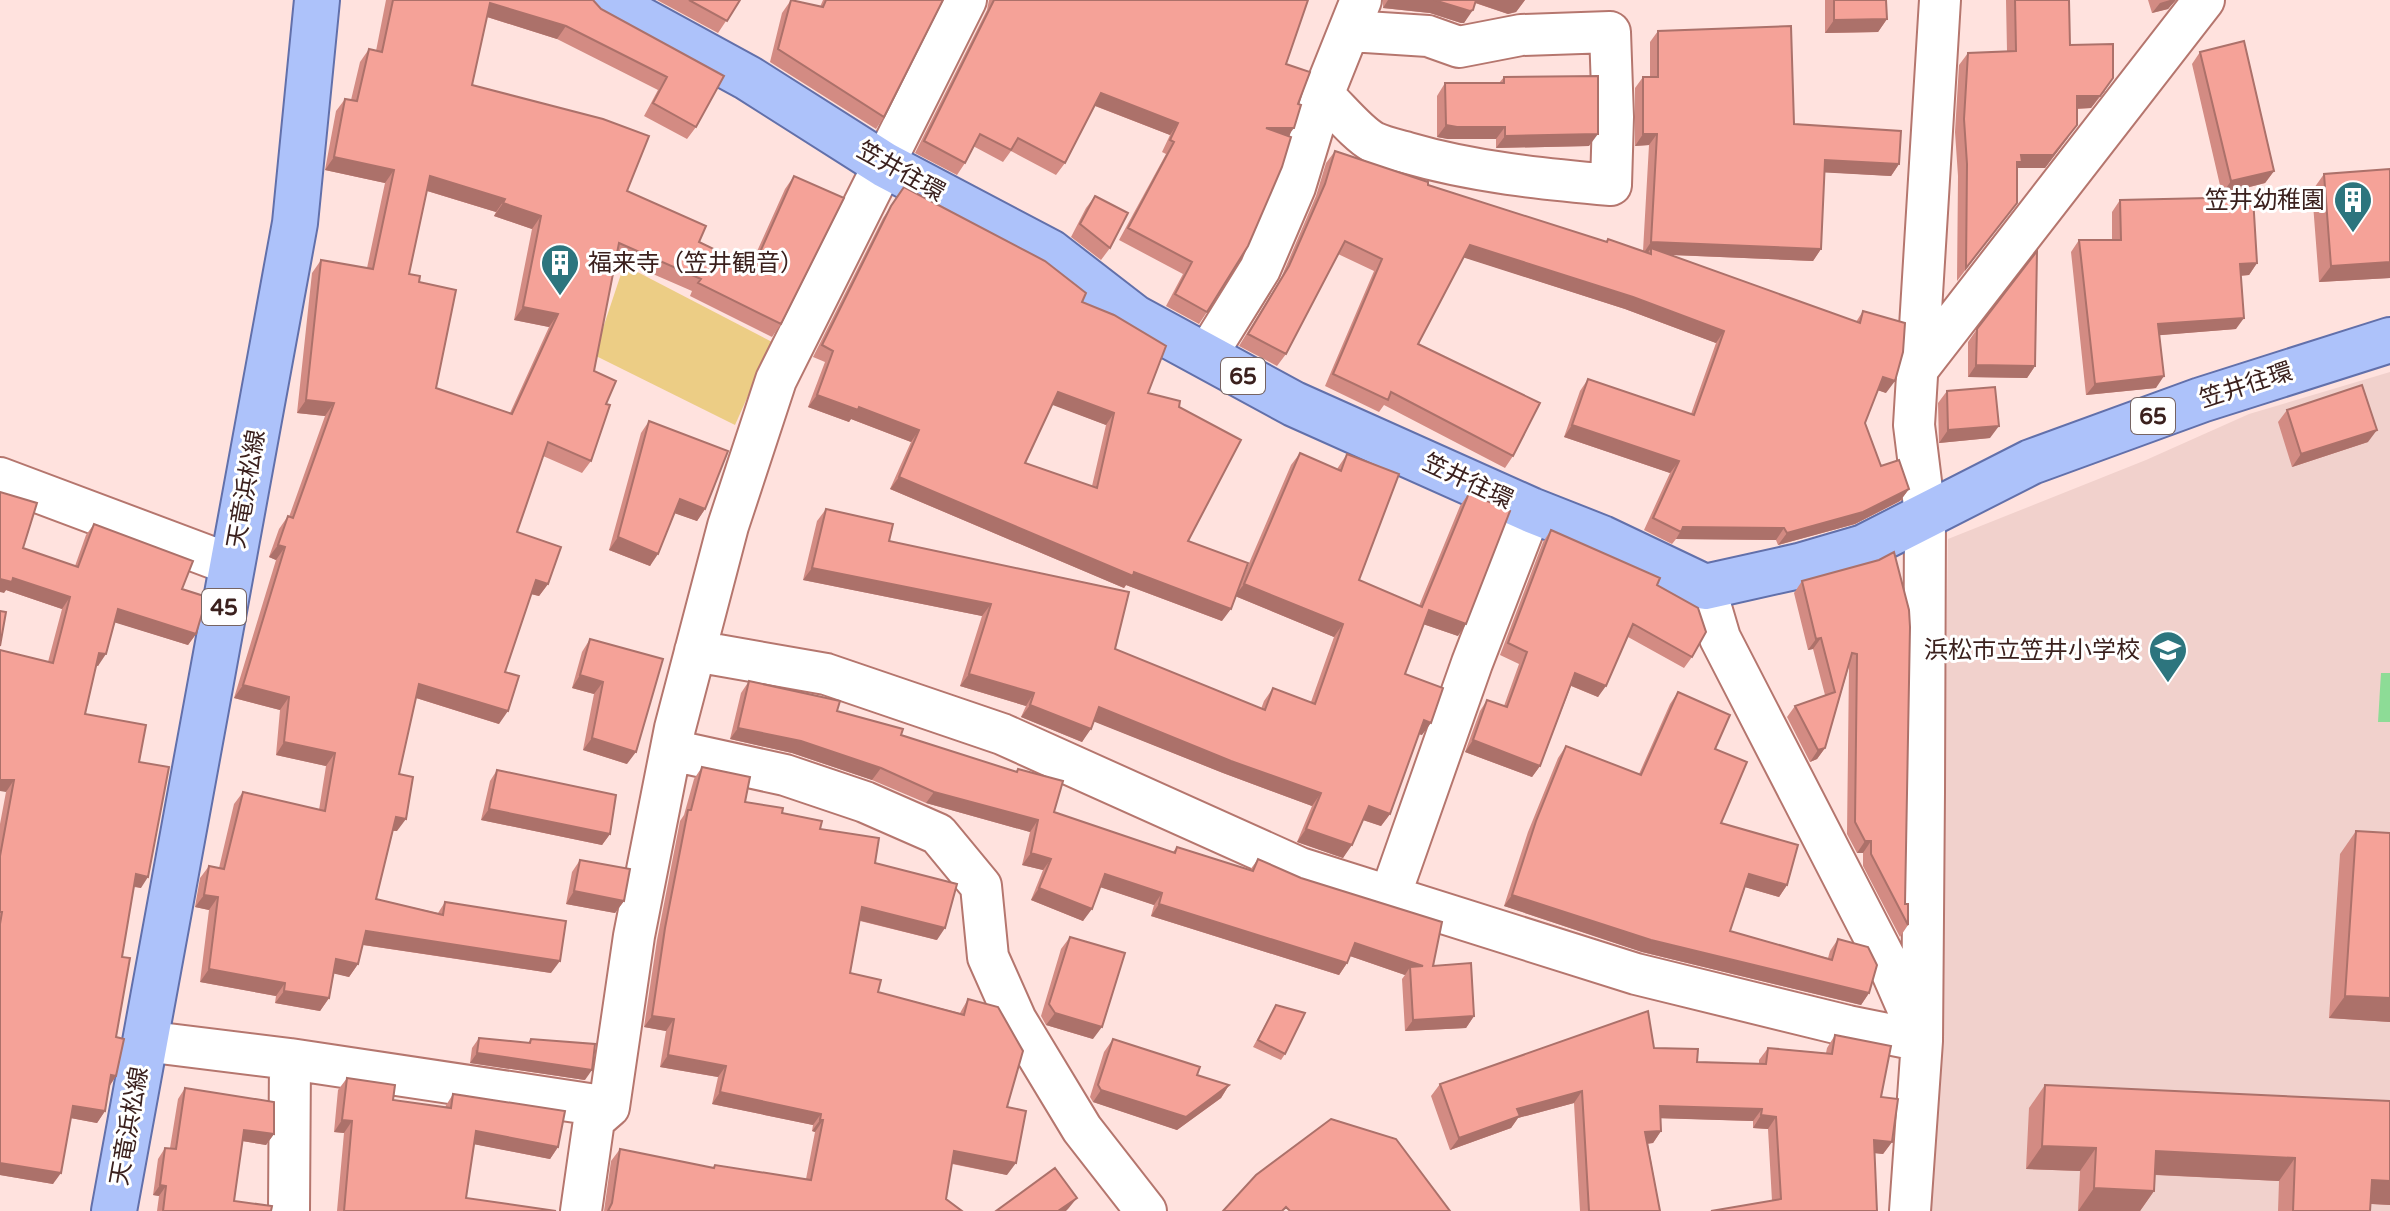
<svg xmlns="http://www.w3.org/2000/svg" width="2390" height="1211" font-family="'Varela Round','Noto Sans JP',sans-serif">
<style>
.built{fill:#f1d1cc}
.green{fill:#eccd85}
.water{fill:#8ddc96}
.lines{fill:none;stroke-linecap:round;stroke-linejoin:round}
.street-casing{stroke:#b5766e;stroke-width:44}
.primary-casing{stroke:#6270aa;stroke-width:48}
.street{stroke:#fff;stroke-width:40}
.primary{stroke:#adc2fa;stroke-width:44}
.wall{fill:#d38b83;fill-rule:evenodd}
.shaded-wall{fill:#ac716a}
.building{fill:#f5a298;stroke:#ac716a;stroke-width:2;fill-rule:evenodd}
.labels{text-anchor:middle;stroke-width:6;stroke-linejoin:round;paint-order:stroke}
.shield{fill:#fff;stroke:#766462;stroke-width:2}
.shield-label{font-size:22px;font-weight:bold;fill:#3b211e}
.street-label{font-size:24px;fill:#3b211e;stroke:#fff}
.poi-label{font-size:24px;fill:#3b211e;stroke:#fff;text-anchor:end}
</style>
<rect width="100%" height="100%" fill="#ffe2de"/>
<path class="built" d="M 2390,372 L 2390,1211 L 1931,1211 L 1944,828 L 1948,539 L 2146,460 L 2249,414 Z"/>
<path class="green" d="M 624,265 L 772,342 L 735,425 L 594,355 Z"/>
<path class="water" d="M 2381,673 L 2390,673 L 2390,722 L 2378,722 Z"/>
<g class="lines">
<g class="street-casing">
<path id="street" d="M 1323,95 C 1337,108 1357,133 1373,142 C 1383,147 1397,150 1408,153 C 1473,172 1543,179 1611,185 L 1613,117 L 1610,32 L 1521,35 L 1459,47 L 1428,36 L 1350,31
M 1206,356 L 1260,269 L 1295,187 L 1323,95 L 1361,0
M 1917,370 L 2204,0
M 0,478 L 232,565
M 1705,587 L 1720,638 L 1889,966 L 1917,1030
M 695,651 L 826,674 L 1002,734 L 1300,868 L 1636,974 L 1848,1026 L 1922,1041
M 671,750 L 785,775 L 865,802 L 938,834 L 981,886 L 988,957 L 1016,1020 L 1082,1129 L 1146,1211
M 1390,896 L 1472,663 L 1531,510
M 144,1041 L 290,1059 L 609,1107
M 289,1211 L 290,1059
M 581,1211 L 594,1120 L 609,1107 L 634,936 L 675,728 L 728,526 L 776,380 L 966,0
M 1910,1211 L 1922,1041 L 1924,792 L 1925,514 L 1914,425 L 1940,0"/>
</g>
<g class="primary-casing">
<path id="primary" d="M 605,0 L 748,78 L 885,165 L 1050,252 L 1134,317 L 1294,404 L 1531,510 L 1602,538 L 1705,587 L 1799,566 L 1864,547 L 2031,462 L 2201,400 L 2390,340
M 114,1211 L 295,223 L 317,0"/>
</g>
<use href="#street" class="street"/>
<use href="#primary" class="primary"/>
</g>
<path class="wall" d="M 386,0 L 593,0 L 601,9 L 724,76 L 696,127 L 687,139 L 644,116 L 658,90 L 557,39 L 487,17 L 472,85 L 699,242 L 750,267 L 785,189 L 794,176 L 781,324 L 772,337 L 690,296 L 692,291 L 616,258 L 594,371 L 606,404 L 591,461 L 582,473 L 543,456 L 517,532 L 548,584 L 539,596 L 531,594 L 505,672 L 499,724 L 416,698 L 399,774 L 397,831 L 393,831 L 376,899 L 438,913 L 445,902 L 551,973 L 363,945 L 358,964 L 349,977 L 334,973 L 329,998 L 320,1011 L 275,1003 L 276,996 L 200,982 L 209,910 L 195,907 L 200,878 L 209,866 L 219,868 L 234,804 L 243,792 L 319,810 L 326,766 L 276,755 L 280,710 L 234,698 L 276,560 L 269,557 L 279,529 L 288,516 L 289,517 L 325,416 L 297,413 L 312,273 L 321,260 L 367,268 L 385,183 L 325,170 L 336,111 L 345,99 L 351,100 L 360,62 L 369,49 L 376,51 ZM 427,191 L 496,212 L 494,216 L 532,229 L 514,320 L 549,327 L 510,413 L 436,388 L 419,282 L 409,274 Z
M 657,0 L 740,0 L 718,33 Z
M 791,0 L 820,7 L 823,0 L 943,0 L 884,117 L 876,129 L 770,62 L 782,13 Z
M 989,0 L 1308,0 L 1286,64 L 1298,104 L 1288,136 L 1207,312 L 1199,324 L 1166,306 L 1183,274 L 1119,240 L 1166,154 L 1162,152 L 1170,135 L 1095,106 L 1065,163 L 1056,175 L 1011,151 L 1003,162 L 973,146 L 965,163 L 957,175 L 915,153 L 987,10 Z
M 1383,0 L 1525,0 L 1516,12 L 1508,14 L 1475,3 L 1464,23 L 1461,23 L 1430,13 L 1383,8 Z
M 1825,0 L 1886,0 L 1887,19 L 1878,32 L 1825,33 Z
M 2006,0 L 2069,0 L 2070,45 L 2105,91 L 2091,108 L 2077,109 L 2068,138 L 2045,168 L 2017,168 L 2017,203 L 1957,281 L 1958,176 L 1955,132 L 1959,65 L 1968,53 L 2007,51 Z
M 2148,0 L 2176,0 L 2168,9 L 2152,13 Z
M 1658,31 L 1794,124 L 1899,164 L 1891,176 L 1824,172 L 1821,249 L 1813,261 L 1671,255 L 1856,322 L 1863,311 L 1886,393 L 1878,390 L 1865,423 L 1881,466 L 1909,489 L 1900,501 L 1855,524 L 1778,545 L 1776,540 L 1676,539 L 1672,544 L 1644,530 L 1670,473 L 1564,437 L 1580,391 L 1588,379 L 1691,414 L 1716,343 L 1625,309 L 1464,257 L 1418,344 L 1513,456 L 1505,468 L 1384,405 L 1379,412 L 1325,386 L 1374,271 L 1338,254 L 1286,354 L 1277,366 L 1239,346 L 1281,278 L 1316,196 L 1326,163 L 1335,151 L 1428,185 L 1606,242 L 1608,239 L 1643,251 L 1649,145 L 1635,146 L 1635,88 L 1643,77 L 1650,77 L 1650,42 Z
M 2200,52 L 2274,171 L 2265,183 L 2222,194 L 2192,64 Z
M 1504,77 L 1589,146 L 1496,148 L 1496,139 L 1448,139 L 1437,137 L 1437,96 L 1445,83 L 1499,83 Z
M 2390,169 L 2390,278 L 2319,282 L 2312,191 L 2324,174 Z
M 904,187 L 1082,302 L 1148,393 L 1179,407 L 1188,541 L 1222,621 L 1126,585 L 1124,588 L 890,489 L 911,442 L 851,419 L 849,422 L 808,407 L 825,362 L 813,357 L 883,218 ZM 1052,404 L 1106,425 L 1092,486 L 1025,463 Z
M 1095,196 L 1110,248 L 1101,260 L 1071,237 L 1086,208 Z
M 2120,200 L 2257,263 L 2249,275 L 2241,276 L 2236,329 L 2160,335 L 2156,388 L 2086,395 L 2071,252 L 2079,240 L 2112,240 L 2112,212 Z
M 1977,329 L 2035,366 L 2027,378 L 1968,377 L 1968,342 Z
M 1947,391 L 1990,438 L 1939,443 L 1938,403 Z
M 2287,410 L 2368,442 L 2292,467 L 2278,422 Z
M 649,421 L 705,509 L 697,521 L 675,513 L 650,566 L 609,550 L 641,433 Z
M 1300,453 L 1337,469 L 1347,454 L 1359,580 L 1419,606 L 1460,506 L 1469,493 L 1458,636 L 1423,624 L 1405,674 L 1422,735 L 1419,734 L 1390,814 L 1381,826 L 1363,820 L 1343,858 L 1297,842 L 1312,806 L 1223,773 L 1094,721 L 1082,742 L 1021,717 L 1026,706 L 960,686 L 982,616 L 803,580 L 817,521 L 826,509 L 889,541 L 1115,649 L 1261,709 L 1264,701 L 1273,688 L 1311,702 L 1334,637 L 1235,596 L 1291,465 Z
M 94,524 L 182,589 L 196,634 L 188,645 L 115,622 L 98,666 L 96,665 L 85,714 L 139,762 L 141,888 L 134,887 L 122,957 L 116,1037 L 116,1076 L 109,1087 L 105,1111 L 97,1123 L 71,1118 L 53,1184 L 0,1175 L 0,824 L 6,792 L 48,662 L 62,609 L 6,590 L 4,593 L 23,548 L 75,566 L 86,535 Z
M 1551,530 L 1657,585 L 1692,657 L 1684,668 L 1628,637 L 1598,697 L 1571,686 L 1540,766 L 1532,777 L 1465,752 L 1480,711 L 1487,700 L 1504,706 L 1519,664 L 1500,655 L 1543,542 Z
M 1879,560 L 1905,904 L 1908,925 L 1900,937 L 1863,866 L 1863,853 L 1857,853 L 1847,834 L 1849,666 L 1825,748 L 1817,759 L 1810,762 L 1787,717 L 1795,706 L 1825,695 L 1813,649 L 1808,650 L 1794,593 L 1802,581 Z
M 590,639 L 627,764 L 583,750 L 594,694 L 572,688 L 582,652 Z
M 749,681 L 837,711 L 901,735 L 1016,772 L 1018,769 L 1054,812 L 1173,852 L 1177,847 L 1250,870 L 1258,859 L 1433,966 L 1474,1016 L 1466,1028 L 1405,1031 L 1402,979 L 1405,975 L 1350,956 L 1347,963 L 1339,975 L 1151,916 L 1154,905 L 1100,887 L 1083,921 L 1031,900 L 1043,870 L 1022,865 L 1030,832 L 926,803 L 872,780 L 792,753 L 730,739 L 741,693 Z
M 1678,692 L 1715,749 L 1721,823 L 1787,885 L 1779,897 L 1745,887 L 1730,931 L 1828,958 L 1830,951 L 1838,939 L 1869,993 L 1861,1005 L 1642,952 L 1504,906 L 1528,832 L 1558,758 L 1566,746 L 1639,774 L 1670,704 Z
M 702,767 L 745,802 L 782,813 L 820,829 L 875,863 L 937,940 L 860,921 L 850,973 L 878,992 L 960,1013 L 968,999 L 1007,1107 L 1007,1175 L 952,1164 L 946,1199 L 962,1211 L 604,1211 L 611,1161 L 620,1149 L 713,1168 L 715,1165 L 806,1179 L 815,1132 L 812,1131 L 813,1125 L 712,1104 L 718,1077 L 660,1067 L 666,1031 L 644,1027 L 657,940 L 680,821 L 684,815 L 694,779 Z
M 497,770 L 610,834 L 602,845 L 481,820 L 490,781 Z
M 2356,831 L 2390,833 L 2390,1022 L 2329,1018 L 2340,854 Z
M 580,860 L 624,901 L 615,913 L 566,904 L 572,872 Z
M 1070,937 L 1093,1039 L 1046,1025 L 1041,1016 L 1061,949 Z
M 1276,1005 L 1285,1054 L 1281,1060 L 1253,1047 Z
M 1835,1035 L 1881,1097 L 1892,1142 L 1883,1154 L 1874,1153 L 1877,1211 L 1772,1201 L 1768,1129 L 1753,1128 L 1753,1121 L 1661,1118 L 1661,1131 L 1653,1143 L 1648,1144 L 1660,1211 L 1580,1211 L 1574,1103 L 1518,1118 L 1511,1128 L 1450,1150 L 1431,1096 L 1440,1084 L 1654,1048 L 1697,1062 L 1759,1064 L 1759,1060 L 1768,1048 L 1826,1053 L 1827,1048 Z
M 479,1038 L 528,1043 L 531,1039 L 585,1080 L 470,1063 L 472,1048 Z
M 1113,1039 L 1197,1075 L 1229,1085 L 1221,1098 L 1177,1130 L 1093,1102 L 1090,1097 L 1104,1052 Z
M 347,1078 L 393,1100 L 445,1107 L 453,1094 L 558,1147 L 550,1159 L 474,1144 L 466,1198 L 556,1211 L 337,1211 L 344,1133 L 334,1132 L 338,1090 Z
M 2045,1085 L 2390,1101 L 2390,1205 L 2371,1204 L 2370,1211 L 2278,1211 L 2279,1181 L 2155,1175 L 2154,1191 L 2140,1211 L 2078,1211 L 2080,1171 L 2026,1169 L 2029,1108 Z
M 185,1088 L 274,1134 L 266,1145 L 242,1141 L 234,1201 L 271,1211 L 157,1211 L 159,1196 L 153,1195 L 158,1159 L 165,1148 L 170,1148 L 178,1099 Z"/>
<path class="shaded-wall" d="M 1388,0 L 1439,0 L 1473,10 L 1464,23 L 1461,23 L 1430,13 L 1383,8 Z
M 1471,0 L 1525,0 L 1516,12 L 1508,14 L 1470,1 Z
M 2170,0 L 2176,0 L 2168,9 L 2152,13 L 2160,3 Z
M 490,3 L 566,26 L 557,39 L 481,15 Z
M 1887,19 L 1878,32 L 1825,33 L 1834,20 Z
M 2113,78 L 2091,108 L 2068,109 L 2077,96 Z
M 1101,93 L 1178,123 L 1170,135 L 1093,105 Z
M 1446,125 L 1505,127 L 1496,139 L 1448,139 L 1437,137 Z
M 2077,125 L 2045,168 L 2017,168 L 2008,175 L 2021,155 Z
M 1266,128 L 1294,128 L 1285,140 Z
M 1598,134 L 1589,146 L 1496,148 L 1505,136 Z
M 1643,134 L 1657,134 L 1649,145 L 1635,146 Z
M 334,157 L 394,170 L 385,183 L 325,170 Z
M 1825,160 L 1899,164 L 1891,176 L 1816,172 Z
M 2274,171 L 2265,183 L 2222,194 L 2231,181 Z
M 430,176 L 505,199 L 496,212 L 421,189 Z
M 503,203 L 541,216 L 532,229 L 494,216 Z
M 1651,242 L 1821,249 L 1813,261 L 1650,254 L 1651,248 L 1647,254 L 1643,254 Z
M 1470,245 L 1633,297 L 1724,331 L 1716,343 L 1625,309 L 1462,257 Z
M 2390,262 L 2390,278 L 2319,282 L 2331,266 Z
M 2257,263 L 2249,275 L 2232,276 L 2240,264 Z
M 523,307 L 558,314 L 549,327 L 514,320 Z
M 2244,318 L 2236,329 L 2150,336 L 2158,324 Z
M 1976,365 L 2035,366 L 2027,378 L 1968,377 Z
M 2164,376 L 2156,388 L 2086,395 L 2095,384 Z
M 1883,377 L 1895,381 L 1886,393 L 1874,389 Z
M 1058,392 L 1114,413 L 1106,425 L 1050,404 Z
M 817,395 L 859,407 L 919,430 L 911,442 L 851,419 L 849,422 L 808,407 Z
M 306,400 L 334,403 L 325,416 L 297,413 Z
M 1572,425 L 1679,461 L 1670,473 L 1564,437 Z
M 1999,426 L 1990,438 L 1939,443 L 1948,430 Z
M 2377,430 L 2368,442 L 2292,467 L 2301,454 Z
M 899,477 L 1134,572 L 1231,609 L 1222,621 L 1126,585 L 1124,588 L 890,489 Z
M 1909,489 L 1900,501 L 1855,524 L 1778,545 L 1787,533 Z
M 680,499 L 705,509 L 697,521 L 671,512 Z
M 1683,527 L 1784,528 L 1776,540 L 1676,539 Z
M 618,537 L 658,554 L 650,566 L 609,550 Z
M 278,545 L 285,547 L 276,560 L 269,557 Z
M 812,568 L 991,604 L 982,616 L 803,580 Z
M 13,578 L 70,597 L 62,609 L 6,590 L 4,593 L 0,592 L 0,579 Z
M 536,580 L 548,584 L 539,596 L 527,593 Z
M 1244,584 L 1343,624 L 1334,637 L 1235,596 Z
M 118,609 L 196,634 L 188,645 L 110,621 Z
M 1429,610 L 1466,624 L 1458,636 L 1420,623 Z
M 1821,638 L 1813,649 L 1808,650 L 1816,639 Z
M 99,653 L 106,654 L 98,666 L 91,664 Z
M 1575,673 L 1606,686 L 1598,697 L 1567,684 Z
M 969,674 L 1034,693 L 1026,706 L 960,686 Z
M 580,675 L 603,682 L 594,694 L 572,688 Z
M 419,684 L 508,711 L 499,724 L 410,696 Z
M 243,685 L 289,697 L 280,710 L 234,698 Z
M 1030,705 L 1091,729 L 1082,742 L 1021,717 Z
M 1099,707 L 1321,793 L 1312,806 L 1223,773 L 1090,720 Z
M 1424,720 L 1431,723 L 1422,735 L 1415,733 Z
M 738,728 L 801,741 L 881,768 L 872,780 L 792,753 L 730,739 Z
M 592,738 L 636,752 L 627,764 L 583,750 Z
M 1473,740 L 1540,766 L 1532,777 L 1465,752 Z
M 284,742 L 335,753 L 326,766 L 276,755 Z
M 1825,748 L 1817,759 L 1810,762 L 1818,750 Z
M 0,780 L 14,780 L 6,792 L 0,791 Z
M 934,792 L 1038,820 L 1030,832 L 926,803 Z
M 1369,806 L 1390,814 L 1381,826 L 1360,819 Z
M 489,809 L 610,834 L 602,845 L 481,820 Z
M 396,817 L 406,819 L 397,831 L 387,830 Z
M 1306,829 L 1352,845 L 1343,858 L 1297,842 Z
M 1865,841 L 1871,841 L 1863,853 L 1857,853 Z
M 1031,853 L 1051,859 L 1043,870 L 1022,865 Z
M 136,874 L 148,877 L 141,888 L 128,885 Z
M 1105,874 L 1162,893 L 1154,905 L 1097,886 Z
M 1749,874 L 1787,885 L 1779,897 L 1741,886 Z
M 1039,888 L 1092,909 L 1083,921 L 1031,900 Z
M 574,891 L 624,901 L 615,913 L 566,904 Z
M 204,895 L 218,897 L 209,910 L 195,907 Z
M 1512,895 L 1869,993 L 1861,1005 L 1642,952 L 1504,906 Z
M 1159,904 L 1347,963 L 1339,975 L 1151,916 Z
M 862,907 L 945,928 L 937,940 L 854,919 Z
M 366,931 L 560,961 L 551,973 L 357,944 Z
M 1355,943 L 1423,966 L 1410,967 L 1405,975 L 1347,955 Z
M 336,959 L 358,964 L 349,977 L 327,972 Z
M 209,969 L 285,983 L 276,996 L 200,982 Z
M 284,991 L 329,998 L 320,1011 L 275,1003 Z
M 2345,996 L 2390,998 L 2390,1022 L 2329,1018 Z
M 1055,1013 L 1102,1027 L 1093,1039 L 1046,1025 Z
M 652,1016 L 674,1019 L 666,1031 L 644,1027 Z
M 1474,1016 L 1466,1028 L 1405,1031 L 1413,1020 Z
M 477,1053 L 592,1070 L 585,1080 L 470,1063 Z
M 668,1055 L 726,1066 L 718,1077 L 660,1067 Z
M 111,1075 L 116,1076 L 108,1088 Z
M 1229,1085 L 1221,1098 L 1177,1130 L 1093,1102 L 1101,1090 Z
M 1582,1091 L 1574,1103 L 1518,1118 L 1511,1128 L 1450,1150 L 1459,1138 L 1517,1109 Z
M 720,1092 L 821,1114 L 813,1125 L 712,1104 Z
M 73,1106 L 105,1111 L 97,1123 L 65,1117 Z
M 1660,1106 L 1762,1109 L 1753,1121 L 1652,1118 Z
M 1761,1115 L 1776,1117 L 1768,1129 L 1753,1128 Z
M 342,1120 L 352,1121 L 344,1133 L 334,1132 Z
M 820,1120 L 823,1120 L 815,1132 L 812,1131 Z
M 244,1130 L 274,1134 L 266,1145 L 236,1140 Z
M 476,1131 L 558,1147 L 550,1159 L 468,1143 Z
M 1661,1131 L 1653,1143 L 1637,1144 L 1645,1132 Z
M 1874,1140 L 1892,1142 L 1883,1154 L 1865,1152 Z
M 2042,1146 L 2096,1148 L 2080,1171 L 2026,1169 Z
M 954,1151 L 1016,1163 L 1007,1175 L 945,1162 Z
M 2156,1151 L 2295,1158 L 2279,1181 L 2140,1174 Z
M 0,1163 L 61,1173 L 53,1184 L 0,1175 Z
M 2372,1180 L 2390,1181 L 2390,1205 L 2356,1203 Z
M 160,1185 L 166,1186 L 159,1196 L 153,1195 Z
M 2094,1188 L 2154,1191 L 2140,1211 L 2078,1211 Z
M 1077,1198 L 1068,1209 L 1066,1211 L 1058,1211 Z"/>
<path class="building" d="M 393,0 L 593,0 L 601,9 L 724,76 L 696,127 L 653,103 L 667,77 L 566,26 L 490,3 L 472,85 L 603,119 L 649,136 L 627,191 L 706,226 L 699,242 L 753,268 L 794,176 L 844,198 L 781,324 L 698,283 L 701,279 L 619,243 L 594,371 L 616,381 L 606,404 L 610,405 L 591,461 L 548,442 L 517,532 L 561,547 L 548,584 L 536,580 L 505,672 L 519,676 L 508,711 L 419,684 L 399,774 L 413,777 L 406,819 L 396,817 L 376,899 L 443,915 L 445,902 L 566,921 L 560,961 L 366,931 L 358,964 L 336,959 L 329,998 L 284,991 L 285,983 L 209,969 L 218,897 L 204,895 L 209,866 L 224,869 L 243,792 L 325,811 L 335,753 L 284,742 L 289,697 L 243,685 L 285,547 L 278,545 L 288,516 L 293,518 L 334,403 L 306,400 L 321,260 L 373,269 L 394,170 L 334,157 L 345,99 L 357,101 L 369,49 L 382,52 ZM 430,176 L 505,199 L 503,203 L 541,216 L 523,307 L 558,314 L 512,414 L 436,388 L 456,290 L 419,282 L 420,276 L 409,274 Z
M 689,0 L 740,0 L 727,21 Z
M 791,0 L 823,7 L 826,0 L 943,0 L 884,117 L 778,49 Z
M 994,0 L 1308,0 L 1286,64 L 1310,72 L 1298,104 L 1301,105 L 1294,128 L 1266,128 L 1291,137 L 1282,167 L 1248,246 L 1207,312 L 1175,294 L 1192,262 L 1128,228 L 1174,142 L 1170,140 L 1178,123 L 1101,93 L 1065,163 L 1018,138 L 1011,150 L 980,134 L 965,163 L 924,141 Z
M 1434,0 L 1476,0 L 1473,10 L 1470,11 Z
M 1834,0 L 1886,0 L 1887,19 L 1834,20 Z
M 2015,0 L 2069,0 L 2070,45 L 2113,44 L 2113,78 L 2100,96 L 2077,96 L 2077,125 L 2053,155 L 2021,155 L 2022,162 L 2017,162 L 2017,203 L 1966,268 L 1967,164 L 1964,119 L 1968,53 L 2016,51 Z
M 1791,26 L 1794,124 L 1901,131 L 1899,164 L 1825,160 L 1821,249 L 1651,242 L 1657,134 L 1643,134 L 1643,77 L 1658,77 L 1658,31 Z
M 2244,41 L 2274,171 L 2231,181 L 2200,52 Z
M 1598,76 L 1598,134 L 1505,136 L 1505,127 L 1457,127 L 1446,125 L 1445,83 L 1504,83 L 1504,77 Z
M 1335,151 L 1428,182 L 1428,185 L 1607,242 L 1608,239 L 1651,254 L 1651,248 L 1860,323 L 1863,311 L 1905,323 L 1903,352 L 1895,381 L 1883,377 L 1865,423 L 1881,466 L 1899,460 L 1909,489 L 1863,512 L 1787,533 L 1784,528 L 1683,527 L 1681,532 L 1653,518 L 1679,461 L 1572,425 L 1588,379 L 1694,415 L 1724,331 L 1633,297 L 1470,245 L 1418,344 L 1540,403 L 1513,456 L 1391,392 L 1388,400 L 1333,374 L 1382,259 L 1345,241 L 1286,354 L 1248,334 L 1289,266 L 1325,184 Z
M 2390,169 L 2390,262 L 2331,266 L 2324,174 Z
M 904,187 L 1045,261 L 1086,293 L 1082,302 L 1114,315 L 1166,346 L 1148,393 L 1180,401 L 1179,407 L 1241,440 L 1188,541 L 1248,563 L 1231,609 L 1134,572 L 1133,576 L 899,477 L 919,430 L 859,407 L 858,410 L 817,395 L 833,351 L 822,345 L 891,206 ZM 1058,392 L 1114,413 L 1097,488 L 1025,463 Z
M 1095,196 L 1128,213 L 1110,248 L 1080,224 Z
M 2253,197 L 2257,263 L 2240,264 L 2244,318 L 2158,324 L 2164,376 L 2095,384 L 2079,240 L 2121,240 L 2120,200 Z
M 2037,251 L 2035,366 L 1976,365 L 1977,329 Z
M 2362,385 L 2377,430 L 2301,454 L 2287,410 Z
M 1995,387 L 1999,426 L 1948,430 L 1947,391 Z
M 649,421 L 728,451 L 705,509 L 680,499 L 658,554 L 618,537 Z
M 1300,453 L 1341,471 L 1347,454 L 1399,474 L 1359,580 L 1422,607 L 1469,493 L 1510,511 L 1466,624 L 1429,610 L 1405,674 L 1443,688 L 1431,723 L 1424,720 L 1390,814 L 1369,806 L 1352,845 L 1306,829 L 1321,793 L 1231,761 L 1099,707 L 1091,729 L 1030,705 L 1034,693 L 969,674 L 991,604 L 812,568 L 826,509 L 893,524 L 889,541 L 1129,592 L 1115,649 L 1265,710 L 1273,688 L 1315,704 L 1343,624 L 1244,584 Z
M 0,492 L 37,503 L 23,548 L 78,567 L 94,524 L 193,561 L 182,589 L 207,597 L 196,634 L 118,609 L 106,654 L 99,653 L 85,714 L 146,725 L 139,762 L 169,767 L 148,877 L 136,874 L 122,957 L 130,958 L 116,1037 L 124,1039 L 116,1076 L 111,1075 L 105,1111 L 73,1106 L 61,1173 L 0,1163 L 0,924 L 2,912 L 0,912 L 0,856 L 14,780 L 0,780 L 0,650 L 53,663 L 70,597 L 13,578 L 12,582 L 0,579 Z
M 1551,530 L 1660,578 L 1657,585 L 1698,608 L 1706,632 L 1692,657 L 1633,624 L 1606,686 L 1575,673 L 1540,766 L 1473,740 L 1487,700 L 1507,707 L 1527,652 L 1508,643 Z
M 1894,552 L 1909,610 L 1910,627 L 1905,904 L 1908,904 L 1908,925 L 1871,854 L 1871,841 L 1865,841 L 1855,822 L 1857,654 L 1852,653 L 1825,748 L 1818,750 L 1795,706 L 1835,692 L 1821,638 L 1816,639 L 1802,581 L 1879,560 Z
M 0,611 L 6,612 L 0,646 Z
M 590,639 L 663,659 L 636,752 L 592,738 L 603,682 L 580,675 Z
M 749,681 L 840,701 L 837,711 L 903,729 L 901,735 L 1017,772 L 1018,769 L 1063,781 L 1054,812 L 1175,853 L 1177,847 L 1253,871 L 1258,859 L 1301,878 L 1442,922 L 1433,966 L 1471,963 L 1474,1016 L 1413,1020 L 1410,967 L 1423,966 L 1355,943 L 1347,963 L 1159,904 L 1162,893 L 1105,874 L 1092,909 L 1039,888 L 1051,859 L 1031,853 L 1038,820 L 934,792 L 881,768 L 801,741 L 738,728 Z
M 1678,692 L 1730,715 L 1715,749 L 1747,762 L 1721,823 L 1798,845 L 1787,885 L 1749,874 L 1730,931 L 1832,960 L 1838,939 L 1868,947 L 1877,965 L 1869,993 L 1651,940 L 1512,895 L 1536,821 L 1566,746 L 1641,775 Z
M 702,767 L 750,777 L 745,802 L 783,808 L 782,813 L 822,821 L 820,829 L 879,838 L 875,863 L 957,884 L 945,928 L 862,907 L 850,973 L 881,980 L 878,992 L 964,1015 L 968,999 L 998,1007 L 1023,1051 L 1007,1107 L 1026,1111 L 1016,1163 L 954,1151 L 946,1199 L 962,1211 L 608,1211 L 612,1203 L 620,1149 L 714,1168 L 715,1165 L 811,1180 L 823,1120 L 820,1120 L 821,1114 L 720,1092 L 726,1066 L 668,1055 L 674,1019 L 652,1016 L 665,928 L 688,810 L 691,810 Z
M 497,770 L 616,795 L 610,834 L 489,809 Z
M 2356,831 L 2390,833 L 2390,998 L 2345,996 Z
M 580,860 L 630,869 L 624,901 L 574,891 Z
M 1070,937 L 1125,953 L 1102,1027 L 1055,1013 L 1049,1004 Z
M 1276,1005 L 1305,1013 L 1285,1054 L 1258,1040 Z
M 1648,1011 L 1654,1048 L 1698,1049 L 1697,1062 L 1766,1064 L 1768,1048 L 1832,1054 L 1835,1035 L 1891,1046 L 1881,1097 L 1898,1099 L 1892,1142 L 1874,1140 L 1877,1211 L 1711,1211 L 1781,1199 L 1776,1117 L 1761,1115 L 1762,1109 L 1660,1106 L 1661,1131 L 1645,1132 L 1660,1211 L 1589,1211 L 1582,1091 L 1517,1109 L 1520,1116 L 1459,1138 L 1440,1084 Z
M 479,1038 L 530,1043 L 531,1039 L 595,1044 L 592,1070 L 477,1053 Z
M 1113,1039 L 1200,1067 L 1197,1075 L 1229,1085 L 1186,1117 L 1101,1090 L 1098,1085 Z
M 347,1078 L 395,1085 L 393,1100 L 451,1108 L 453,1094 L 565,1111 L 558,1147 L 476,1131 L 466,1198 L 556,1211 L 344,1211 L 352,1121 L 342,1120 Z
M 2045,1085 L 2390,1101 L 2390,1181 L 2372,1180 L 2370,1211 L 2293,1211 L 2295,1158 L 2156,1151 L 2154,1191 L 2094,1188 L 2096,1148 L 2042,1146 Z
M 185,1088 L 274,1102 L 274,1134 L 244,1130 L 234,1201 L 272,1206 L 271,1211 L 163,1211 L 166,1186 L 160,1185 L 165,1148 L 176,1149 Z
M 1331,1119 L 1396,1139 L 1450,1211 L 1290,1211 L 1286,1207 L 1282,1211 L 1223,1211 L 1256,1175 Z
M 1055,1168 L 1077,1198 L 1058,1211 L 996,1211 Z"/>
<defs>
<g id="building-pin" transform="scale(2)"><path d="M0 17L-7.5 6A9.5 9.5 0 1 1 7.5 6Z" fill="#2d757e" stroke="#fff"/><path d="M-4-6H4V6H1V3H-1V6H-4ZM-2.5-4.3h1.7v1.8h-1.7ZM.8-4.3h1.7v1.8H.8ZM-2.5-1h1.7V.8h-1.7ZM.8-1h1.7V.8H.8Z" fill="#fff"/></g>
<g id="school-pin" transform="scale(2)"><path d="M0 17L-7.5 6A9.5 9.5 0 1 1 7.5 6Z" fill="#2d757e" stroke="#fff"/><path d="M0-5L7-2L0 1L-7-2ZM-4 1L0 2.5L4 1V4Q0 6-4 4Z" fill="#fff"/></g>
</defs>
<g fill-rule="evenodd">
<use href="#building-pin" x="2353" y="200"/>
<use href="#building-pin" x="560" y="263"/>
<use href="#school-pin" x="2168" y="650"/>
</g>
<g class="labels">
<g class="shield">
<rect x="1221" y="358" width="44" height="36" rx="6"/>
<rect x="2131" y="398" width="44" height="36" rx="6"/>
<rect x="202" y="589" width="44" height="36" rx="6"/>
</g>
<g class="shield-label">
<text x="1243" y="384">65</text>
<text x="2153" y="424">65</text>
<text x="224" y="615">45</text>
</g>
<g class="street-label">
<text transform="translate(901 171) rotate(29)" y="8">笠井往環</text>
<text transform="translate(2246 385) rotate(-18)" y="8">笠井往環</text>
<text transform="translate(1468 481) rotate(25)" y="8">笠井往環</text>
<text transform="translate(246 489) rotate(-80)" y="8">天竜浜松線</text>
<text transform="translate(129 1126) rotate(-80)" y="8">天竜浜松線</text>
</g>
<g class="poi-label">
<text x="2325" y="208">笠井幼稚園</text>
<text x="588" y="271" text-anchor="start">福来寺（笠井観音）</text>
<text x="2140" y="658">浜松市立笠井小学校</text>
</g>
</g>
</svg>
